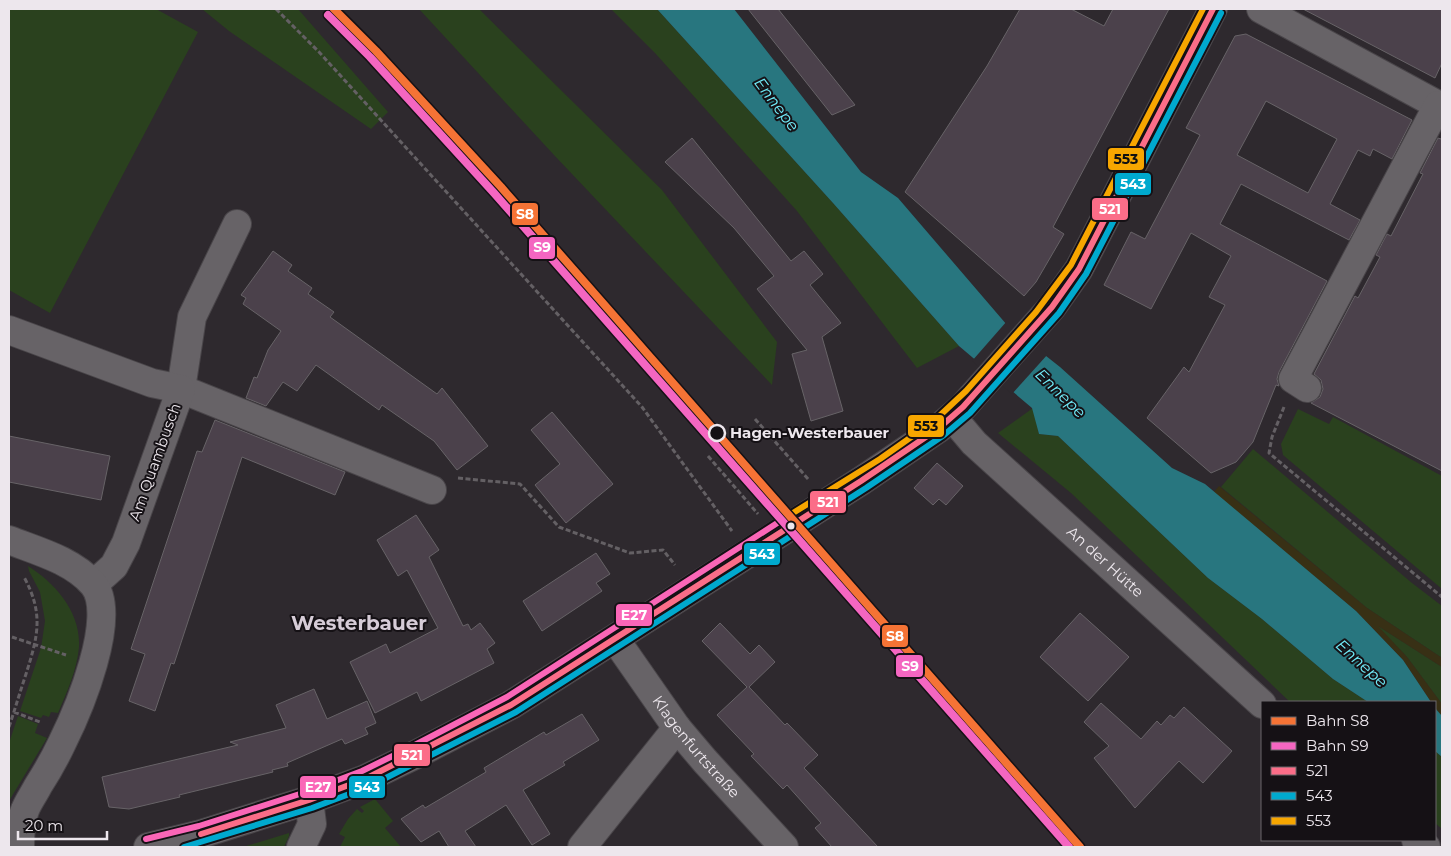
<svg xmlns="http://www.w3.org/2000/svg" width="1451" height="856" font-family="Montserrat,sans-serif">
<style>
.green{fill:#2a411e}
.sand{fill:#383015}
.water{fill:#28767f}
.pier{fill:#2e292e}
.building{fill:#4b414b;stroke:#676367;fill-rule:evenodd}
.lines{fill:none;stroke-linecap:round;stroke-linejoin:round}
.minor-casing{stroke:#494549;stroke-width:30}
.path{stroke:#646064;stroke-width:3;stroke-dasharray:5 2.5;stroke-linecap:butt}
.minor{stroke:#676367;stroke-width:28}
.bus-1-casing{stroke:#151115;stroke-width:10}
.bus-2-casing{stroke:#151115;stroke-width:10}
.bus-3-casing{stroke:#151115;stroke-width:10}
.bus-4-casing{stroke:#151115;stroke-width:10}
.bus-1{stroke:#fb6d88;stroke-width:6}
.bus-2{stroke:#00a9ce;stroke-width:6}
.bus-3{stroke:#f7a600;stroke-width:6}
.bus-4{stroke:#fa66b7;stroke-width:6}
.rail-1-casing{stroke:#151115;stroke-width:11}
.rail-2-casing{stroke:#151115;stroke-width:11}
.rail-1{stroke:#f57335;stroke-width:8}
.rail-2{stroke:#f466c1;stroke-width:8}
.stop-dot{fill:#151115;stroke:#ede7ed;stroke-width:2.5}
.bus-dot{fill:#ede7ed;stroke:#151115;stroke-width:2}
.labels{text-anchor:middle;stroke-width:4;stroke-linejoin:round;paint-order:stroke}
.stop-label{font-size:15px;font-weight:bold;fill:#ede7ed;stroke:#151115;text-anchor:start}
.street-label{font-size:15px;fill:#ede7ed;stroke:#151115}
.water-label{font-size:16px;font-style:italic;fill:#71ecf9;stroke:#151115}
.district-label{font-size:20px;font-weight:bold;fill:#d6ccd7;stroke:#151115}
.line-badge{stroke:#151115;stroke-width:2}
.badge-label{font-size:14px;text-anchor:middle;font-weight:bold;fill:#fff}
.pale-badge-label{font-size:14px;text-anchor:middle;font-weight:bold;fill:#111}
</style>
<rect width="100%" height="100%" fill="#2e292e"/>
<path class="green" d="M 9,9 L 156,9 L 198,32 L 50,313 L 9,290 Z
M 202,9 L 298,9 L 388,112 L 371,129 L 229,31 Z
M 419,9 L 479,9 L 662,190 L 777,342 L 772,385 L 554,155 Z
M 611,9 L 657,9 L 833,203 L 959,346 L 917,368 L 797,211 L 655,53 Z
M 1033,408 L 1039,434 L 1058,436 L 1208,578 L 1262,619 L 1333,679 L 1368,702 L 1290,702 L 1071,493 L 998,433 Z
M 1298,409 L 1329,424 L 1333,417 L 1442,476 L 1442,589 L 1283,455 L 1281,444 Z
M 1253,449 L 1412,583 L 1442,606 L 1442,658 L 1367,608 L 1221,487 Z
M 28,566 C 55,583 81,612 79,647 C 77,670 67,692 58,713 L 51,712 L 49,717 L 43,715 L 41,718 L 20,711 L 41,648 L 45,621 L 40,592 L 29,571 Z
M 1375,624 L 1442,667 L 1442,704 L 1407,657 Z
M 18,716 L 38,724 L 35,733 L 47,738 L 9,801 L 9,743 Z
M 1435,751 L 1442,757 L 1442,829 L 1435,823 Z
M 375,799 L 393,821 L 385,828 L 401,847 L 340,847 L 345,837 L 339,834 L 348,819 L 357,809 L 362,813 L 364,811 L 360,807 Z
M 289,833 L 289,836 L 284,847 L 243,847 Z"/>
<path class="sand" d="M 1219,486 L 1367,608 L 1442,658 L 1442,667 L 1378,626 L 1407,657 L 1442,704 L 1442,716 C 1437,712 1435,709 1435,702 L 1431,702 L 1403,660 L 1356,611 L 1213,493 Z"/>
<path class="water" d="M 657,9 L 734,9 L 861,172 L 898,198 L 1007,325 L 1060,367 L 1172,468 L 1205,484 L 1356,611 L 1403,660 L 1431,702 L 1368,702 L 1333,679 L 1262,619 L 1208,578 L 1058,436 L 1039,434 L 1032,408 L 959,346 L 833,203 Z
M 1435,708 L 1442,716 L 1442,757 L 1435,751 Z"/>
<path class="pier" d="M 1007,321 L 1048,354 L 1012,394 L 972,361 Z"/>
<path class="building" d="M 748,9 L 778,9 L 855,105 L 832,115 Z
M 1020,9 L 1071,9 L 1104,26 L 1113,9 L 1169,9 L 1053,227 L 1064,234 L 1036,282 L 1024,296 L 905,192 L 987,66 Z
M 1303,9 L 1442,9 L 1442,63 L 1435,78 Z
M 1246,34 L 1412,120 L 1392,159 L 1373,149 L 1370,156 L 1358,150 L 1330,204 L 1360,220 L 1349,240 L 1241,184 L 1220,224 L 1327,281 L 1279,372 L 1277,379 L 1279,386 L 1276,385 L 1253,442 L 1236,462 L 1211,473 L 1147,418 L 1184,367 L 1189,372 L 1225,305 L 1209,297 L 1231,256 L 1191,233 L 1151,309 L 1104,285 L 1131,232 L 1145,239 L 1200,135 L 1186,128 L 1235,36 ZM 1266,101 L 1337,139 L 1308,193 L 1237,155 Z
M 1442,136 L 1442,471 L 1311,403 L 1320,397 L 1323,389 L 1321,380 L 1314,374 L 1355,296 L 1358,298 L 1380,257 L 1376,255 L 1387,234 L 1391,236 L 1423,174 L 1420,173 L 1438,138 L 1441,139 Z
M 692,138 L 791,261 L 804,251 L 823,274 L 810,285 L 841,323 L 822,337 L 843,411 L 811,421 L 792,354 L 807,350 L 757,289 L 774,276 L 734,228 L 665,162 Z
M 273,251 L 292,265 L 288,271 L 312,288 L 308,294 L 334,312 L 330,317 L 437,394 L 442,388 L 488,446 L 457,470 L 434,441 L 382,405 L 379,410 L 316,365 L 297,391 L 283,382 L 266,406 L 246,398 L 254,377 L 257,378 L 268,350 L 281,331 L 243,304 L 246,298 L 241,295 Z
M 552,412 L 613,484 L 566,523 L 535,485 L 560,464 L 531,430 Z
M 215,420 L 345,472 L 335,495 L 242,457 L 174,664 L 171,663 L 155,711 L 129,701 L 145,654 L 131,649 L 197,451 L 202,452 Z
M 9,436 L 110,456 L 101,500 L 9,482 Z
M 937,463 L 963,486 L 946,505 L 939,499 L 933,505 L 914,488 Z
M 416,515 L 439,550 L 429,557 L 463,626 L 468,624 L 471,630 L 480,623 L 495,643 L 487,649 L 494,663 L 421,701 L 417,692 L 375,713 L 350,662 L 386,644 L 390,653 L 438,628 L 407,570 L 398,576 L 377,540 Z
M 596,553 L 610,574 L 596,583 L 602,591 L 542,631 L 523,601 Z
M 1080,613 L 1129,657 L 1088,701 L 1040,657 Z
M 720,623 L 750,654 L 759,645 L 775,662 L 749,687 L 785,725 L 787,723 L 818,755 L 804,768 L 878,847 L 832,847 L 815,828 L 821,823 L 787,785 L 783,789 L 751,756 L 754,754 L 717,715 L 747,687 L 702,641 Z
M 314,689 L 327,719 L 367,701 L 376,723 L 365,728 L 368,734 L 345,744 L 342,739 L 287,763 L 288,766 L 272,770 L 273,772 L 179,795 L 180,797 L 129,809 L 109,807 L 102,777 L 238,745 L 230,742 L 286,728 L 276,705 Z
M 1101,703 L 1141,739 L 1157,721 L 1161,725 L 1170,715 L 1174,718 L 1184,707 L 1232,751 L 1203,783 L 1179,761 L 1135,808 L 1094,758 L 1109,746 L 1084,722 Z
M 582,714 L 599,740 L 563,762 L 565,765 L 523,790 L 550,834 L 532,845 L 506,805 L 465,831 L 476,847 L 449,847 L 439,831 L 421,842 L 401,819 L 423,805 L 425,808 L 486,772 L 484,768 L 544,732 L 546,735 Z"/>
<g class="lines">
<g class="minor-casing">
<g id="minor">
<path d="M 1261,9 L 1438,105 L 1442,105"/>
<path d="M 237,224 L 192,317 L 181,389 L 432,490"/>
<path d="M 9,330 L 152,383 L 181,389 L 126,543 L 114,566 L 94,584"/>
<path d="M 1307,388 L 1293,379 L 1438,105"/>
<path id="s1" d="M 952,417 L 974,443 L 1262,704"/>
<path d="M 9,540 C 37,551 72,560 93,584 C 119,615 78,711 62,743 C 55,758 47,772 38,786 C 34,794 28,802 25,810 C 20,822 20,835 20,847"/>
<path id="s2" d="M 615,639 L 677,728 L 705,761 L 784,847"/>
<path d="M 1416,840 L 1426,847"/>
<path d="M 148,847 L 201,834 L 309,800 L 365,779 L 415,755 L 511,705 L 861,481 L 939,428 L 963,407 L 1052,307 L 1079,269 L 1213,9"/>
<path d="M 301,847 L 312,824 L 309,800"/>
<path d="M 582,847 L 677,728"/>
</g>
</g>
<path class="path" d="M 276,9 L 319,52 L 642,407 L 732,531
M 1284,407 L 1272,437 L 1269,453 L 1442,597
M 755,419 L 809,480
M 708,456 L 758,514
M 458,478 L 520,484 L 559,527 L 630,553 L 663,550 L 675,565
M 12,637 L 66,655
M 14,712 L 40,722
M 9,727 C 15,709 20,692 26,674 C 38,636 44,614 24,577"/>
<use href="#minor" class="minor"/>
<g class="bus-1-casing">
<path id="bus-1" d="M 201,834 L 309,800 L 365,779 L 511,705 L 861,481 L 939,428 L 963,407 L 1052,307 L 1079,269 L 1213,9"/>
</g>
<g class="bus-2-casing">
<path id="bus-2" d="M 184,847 L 312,808 L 368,787 L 516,712 L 866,488 L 944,435 L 970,413 L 1059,313 L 1086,274 L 1221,13"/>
</g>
<g class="bus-3-casing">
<path id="bus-3" d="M 785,518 L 880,459 L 934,421 L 966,391 L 1036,312 L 1071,265 L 1203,9"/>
</g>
<g class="bus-4-casing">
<path id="bus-4" d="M 146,839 L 199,826 L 306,792 L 362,771 L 411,747 L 507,697 L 785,518"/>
</g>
<use href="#bus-1" class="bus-1"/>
<use href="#bus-2" class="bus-2"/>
<use href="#bus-3" class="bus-3"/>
<use href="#bus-4" class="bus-4"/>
<g class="rail-1-casing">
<path id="rail-1" d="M 334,9 L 376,51 L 501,187 L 1080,847"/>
</g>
<g class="rail-2-casing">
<path id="rail-2" d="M 328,15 L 370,57 L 494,193 L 1069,847"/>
</g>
<use href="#rail-1" class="rail-1"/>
<use href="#rail-2" class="rail-2"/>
</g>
<circle class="stop-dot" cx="717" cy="433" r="8"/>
<circle class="bus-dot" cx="791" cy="526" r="4.5"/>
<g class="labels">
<g class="stop-label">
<text x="730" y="438">Hagen-Westerbauer</text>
</g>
<g class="street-label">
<text transform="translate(155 462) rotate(-70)" y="5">Am Quambusch</text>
<text dy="5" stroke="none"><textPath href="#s1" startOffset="211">An der Hütte</textPath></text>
<text dy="5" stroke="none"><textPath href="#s2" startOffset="135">Klagenfurtstraße</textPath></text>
</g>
<g class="water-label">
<text transform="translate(777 104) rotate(53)" y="6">Ennepe</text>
<text transform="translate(1061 393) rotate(44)" y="6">Ennepe</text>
<text transform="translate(1362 663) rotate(42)" y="6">Ennepe</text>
</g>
<g class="district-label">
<text x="359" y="630">Westerbauer</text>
</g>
</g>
<g class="line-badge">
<rect x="1107" y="147" width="38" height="24" rx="5" fill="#f7a600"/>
<rect x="1114" y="172" width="38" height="24" rx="5" fill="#00a9ce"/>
<rect x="1091" y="197" width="38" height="24" rx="5" fill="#fb6d88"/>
<rect x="511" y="202" width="28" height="24" rx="5" fill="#f57335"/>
<rect x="528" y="236" width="28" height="24" rx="5" fill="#f466c1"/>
<rect x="907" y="414" width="38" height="24" rx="5" fill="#f7a600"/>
<rect x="809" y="490" width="38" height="24" rx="5" fill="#fb6d88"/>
<rect x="743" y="542" width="38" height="24" rx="5" fill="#00a9ce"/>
<rect x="615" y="603" width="38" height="24" rx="5" fill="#fa66b7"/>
<rect x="881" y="624" width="28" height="24" rx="5" fill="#f57335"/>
<rect x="895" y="654" width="29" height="24" rx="5" fill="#f466c1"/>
<rect x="393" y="743" width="38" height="24" rx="5" fill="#fb6d88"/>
<rect x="299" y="775" width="38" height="24" rx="5" fill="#fa66b7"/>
<rect x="348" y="775" width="38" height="24" rx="5" fill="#00a9ce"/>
</g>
<g class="badge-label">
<text x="1133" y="189">543</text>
<text x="1110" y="214">521</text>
<text x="525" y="219">S8</text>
<text x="542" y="252">S9</text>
<text x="828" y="507">521</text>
<text x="762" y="559">543</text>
<text x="634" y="620">E27</text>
<text x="895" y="641">S8</text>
<text x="910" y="671">S9</text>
<text x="412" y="760">521</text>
<text x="318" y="792">E27</text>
<text x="367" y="792">543</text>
</g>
<g class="pale-badge-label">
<text x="1126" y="164">553</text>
<text x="926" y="431">553</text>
</g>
<rect width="1451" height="856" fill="none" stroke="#ede7ed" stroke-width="20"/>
<rect x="1261" y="701" width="175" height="140" fill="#151115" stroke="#6b676b"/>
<rect x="1271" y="717" width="25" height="8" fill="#f57335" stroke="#6b676b"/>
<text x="1306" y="726" font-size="15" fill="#ede7ed">Bahn S8</text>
<rect x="1271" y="742" width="25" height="8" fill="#f466c1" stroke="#6b676b"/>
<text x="1306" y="751" font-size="15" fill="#ede7ed">Bahn S9</text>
<rect x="1271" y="767" width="25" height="8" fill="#fb6d88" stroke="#6b676b"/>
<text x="1306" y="776" font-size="15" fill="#ede7ed">521</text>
<rect x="1271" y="792" width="25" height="8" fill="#00a9ce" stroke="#6b676b"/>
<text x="1306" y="801" font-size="15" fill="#ede7ed">543</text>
<rect x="1271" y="817" width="25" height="8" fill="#f7a600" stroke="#6b676b"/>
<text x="1306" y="826" font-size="15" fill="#ede7ed">553</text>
<path d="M18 831v8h89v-8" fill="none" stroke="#ede7ed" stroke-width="2.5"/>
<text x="25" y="831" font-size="15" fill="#ede7ed" stroke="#151115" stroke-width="4" paint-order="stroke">20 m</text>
</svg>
